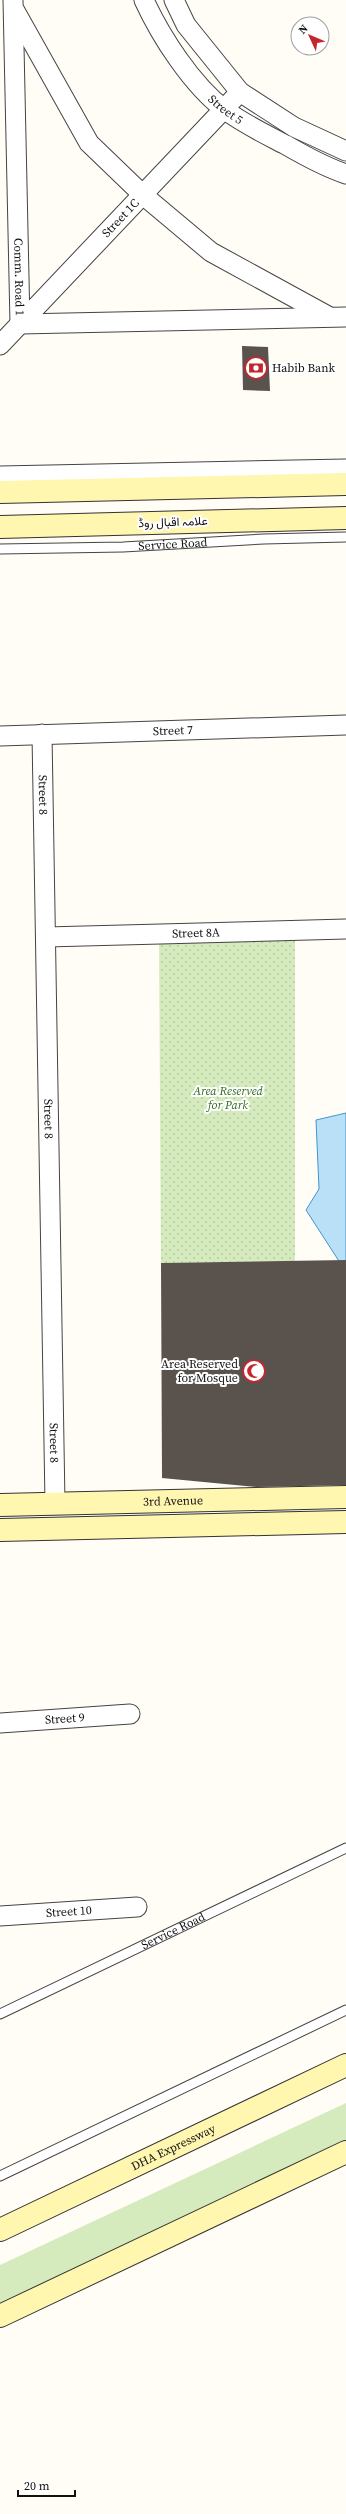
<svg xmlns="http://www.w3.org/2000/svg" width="346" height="2514" font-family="'Source Serif 4',Vazirmatn,serif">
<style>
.grass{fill:#d5ebbd}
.park{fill:url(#park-dots)}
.water{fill:#b9e0f7;stroke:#3f96cf}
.building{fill:#5a524d}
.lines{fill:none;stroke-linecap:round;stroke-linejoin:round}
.service-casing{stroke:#444;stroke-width:11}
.minor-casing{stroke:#444;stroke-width:21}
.secondary-casing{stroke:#333;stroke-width:24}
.service{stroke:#fff;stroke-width:9}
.minor{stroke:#fff;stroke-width:19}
.secondary{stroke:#fff6b0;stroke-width:22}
.labels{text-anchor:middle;stroke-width:4;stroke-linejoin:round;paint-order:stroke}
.street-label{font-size:12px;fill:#111;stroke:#fff}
.poi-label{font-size:12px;fill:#111;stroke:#fff;text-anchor:start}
.park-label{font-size:12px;font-style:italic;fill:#2f6b1f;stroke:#fff}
</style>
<defs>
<pattern id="park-dots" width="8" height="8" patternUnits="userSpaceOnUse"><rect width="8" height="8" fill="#d5ebbd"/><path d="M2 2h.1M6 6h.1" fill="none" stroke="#b6c8a1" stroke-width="1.8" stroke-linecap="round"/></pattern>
</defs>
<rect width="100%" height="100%" fill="#fffdf5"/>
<path class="grass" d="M 346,2103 L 346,2142 L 0,2304 L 0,2265 Z"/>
<path class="park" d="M 295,931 L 295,1261 L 161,1263 L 159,934 Z"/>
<path class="water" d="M 346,1113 L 346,1272 L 306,1210 L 319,1189 L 316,1120 Z"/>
<path class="building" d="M 242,346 L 268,347 L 270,391 L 243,390 Z
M 346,1260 L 346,1485 L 257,1487 L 162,1478 L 161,1263 Z"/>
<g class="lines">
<g class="service-casing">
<g id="service">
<path id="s1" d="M 0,549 L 123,547 L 264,539 L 346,537"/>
<path id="s2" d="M 0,2014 L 346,1848"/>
<path d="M 0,2176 L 346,2010"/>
</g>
</g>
<g class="minor-casing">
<g id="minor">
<path id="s3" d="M 13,0 L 20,324 L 346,317"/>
<path id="s4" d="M 144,0 C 161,37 192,85 225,110 C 244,124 265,134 286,145 C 305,156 325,167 346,174"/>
<path d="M 174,0 L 186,25 L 240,92 L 294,127 L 346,151"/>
<path d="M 15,11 L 89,143 L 143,195 L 211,252 L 328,316"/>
<path id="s5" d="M 0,345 L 240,92"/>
<path d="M 0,476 L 346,469"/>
<path id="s6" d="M 42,734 L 55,1503"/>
<path id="s7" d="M 0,736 L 346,725"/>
<path id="s8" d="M 46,937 L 346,929"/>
<path id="s9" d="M 0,1723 L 130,1714"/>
<path id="s10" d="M 0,1916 L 137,1907"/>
</g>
</g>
<g class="secondary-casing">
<g id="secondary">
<path d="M 0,492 L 346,484"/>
<path d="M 0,527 L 346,518"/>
<path id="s11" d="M 0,1505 L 346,1497"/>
<path d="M 0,1530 L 346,1522"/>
<path id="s12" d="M 0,2230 L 346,2065"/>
<path d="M 0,2316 L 346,2152"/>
</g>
</g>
<use href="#service" class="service"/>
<use href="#minor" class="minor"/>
<use href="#secondary" class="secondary"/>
</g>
<defs>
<g id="bank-ring" transform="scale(1.15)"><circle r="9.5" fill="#fff" stroke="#c4262e" stroke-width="1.5"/><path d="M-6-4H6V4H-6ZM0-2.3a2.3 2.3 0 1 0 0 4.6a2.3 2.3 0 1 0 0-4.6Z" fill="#c4262e"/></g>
<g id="mosque-ring" transform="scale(1.15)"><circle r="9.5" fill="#fff" stroke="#c4262e" stroke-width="1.5"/><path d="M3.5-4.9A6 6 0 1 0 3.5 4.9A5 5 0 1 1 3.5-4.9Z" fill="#c4262e"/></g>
</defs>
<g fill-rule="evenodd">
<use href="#bank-ring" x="256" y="368"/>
<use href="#mosque-ring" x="254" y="1371"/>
</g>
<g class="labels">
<g class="street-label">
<text dy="4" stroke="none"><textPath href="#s4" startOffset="138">Street 5</textPath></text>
<text dy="4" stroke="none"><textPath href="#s5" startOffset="175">Street 1C</textPath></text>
<text dy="4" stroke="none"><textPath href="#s3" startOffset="277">Comm. Road 1</textPath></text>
<text transform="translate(173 522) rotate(-2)" y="4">علامہ اقبال روڈ</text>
<text dy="4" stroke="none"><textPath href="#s1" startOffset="173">Service Road</textPath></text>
<text dy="4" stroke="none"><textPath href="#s7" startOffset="173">Street 7</textPath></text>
<text dy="4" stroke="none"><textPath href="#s6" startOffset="61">Street 8</textPath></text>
<text dy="4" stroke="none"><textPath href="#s8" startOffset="150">Street 8A</textPath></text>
<text dy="4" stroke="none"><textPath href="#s6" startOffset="385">Street 8</textPath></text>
<text dy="4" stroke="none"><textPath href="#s6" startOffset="709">Street 8</textPath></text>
<text dy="4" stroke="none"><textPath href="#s11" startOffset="173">3rd Avenue</textPath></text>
<text dy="4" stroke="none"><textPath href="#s9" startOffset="65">Street 9</textPath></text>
<text dy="4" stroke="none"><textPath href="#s10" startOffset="69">Street 10</textPath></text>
<text dy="4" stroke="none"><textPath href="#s2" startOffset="192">Service Road</textPath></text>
<text dy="4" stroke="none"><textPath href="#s12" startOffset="192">DHA Expressway</textPath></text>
</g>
<g class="poi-label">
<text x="272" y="372">Habib Bank</text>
<text x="238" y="1368" text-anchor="end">Area Reserved<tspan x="238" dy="14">for Mosque</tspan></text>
</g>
<g class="park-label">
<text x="228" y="1095">Area Reserved<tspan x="228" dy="14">for Park</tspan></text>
</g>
</g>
<g transform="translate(310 36) rotate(314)"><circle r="19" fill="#ffffff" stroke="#a0a0a0"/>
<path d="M0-3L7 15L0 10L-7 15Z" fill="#c4262e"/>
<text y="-6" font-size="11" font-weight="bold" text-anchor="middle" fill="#111111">N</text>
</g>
<path d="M18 2490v6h57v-6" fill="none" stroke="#111111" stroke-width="2"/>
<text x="24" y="2490" font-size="12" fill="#111111" stroke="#ffffff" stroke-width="3" paint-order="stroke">20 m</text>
</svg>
